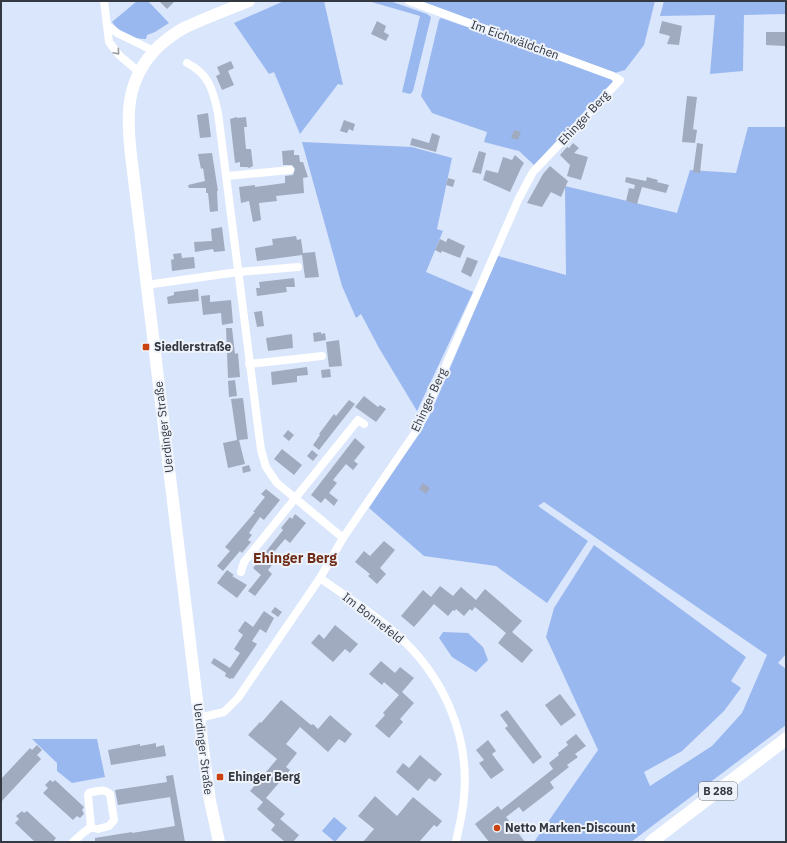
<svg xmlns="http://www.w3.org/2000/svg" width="787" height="843" font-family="'IBM Plex Sans',sans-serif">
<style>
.green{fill:#9ab8f0}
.building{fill:#a0abbf}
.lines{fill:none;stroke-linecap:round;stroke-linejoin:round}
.minor{stroke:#fff;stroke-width:8}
.secondary{stroke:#fff;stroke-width:12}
.primary{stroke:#fff;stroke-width:13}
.oneway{stroke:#9a9ca0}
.poi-dot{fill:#c94210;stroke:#eef3fb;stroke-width:1.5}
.labels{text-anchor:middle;stroke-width:4;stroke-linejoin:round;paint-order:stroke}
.shield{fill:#eef3fb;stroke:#6c7179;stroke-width:1}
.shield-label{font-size:11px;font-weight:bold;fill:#343941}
.street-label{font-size:12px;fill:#343941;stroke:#eef3fb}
.poi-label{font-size:12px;font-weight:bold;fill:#343941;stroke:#eef3fb;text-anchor:start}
.quarter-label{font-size:14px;font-weight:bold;fill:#6e2c17;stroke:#eef3fb}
</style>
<rect width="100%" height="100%" fill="#dae6fb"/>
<path class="green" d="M 137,1 L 148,1 L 169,23 L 155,32 L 147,35 L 146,39 C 132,39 120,33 112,22 Z
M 284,1 L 324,1 L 343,85 L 338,84 L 300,134 L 274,72 L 269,74 L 234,23 Z
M 368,1 L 390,1 L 427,14 L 431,17 L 413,91 L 410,94 L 402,92 L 420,16 Z
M 421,1 L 655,1 L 644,45 L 625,70 L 615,73 Z
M 664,1 L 786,1 L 786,14 L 744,15 L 743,71 L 710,74 L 715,15 L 660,16 Z
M 441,18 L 467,27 L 481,29 L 611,78 L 613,83 L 534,165 L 519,151 L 484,142 L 487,132 L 432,113 L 421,96 L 439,20 Z
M 748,127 L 786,127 L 786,654 L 778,663 L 786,669 L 786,725 L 631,842 L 534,842 L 598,750 L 546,637 L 554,608 L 594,545 L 746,657 L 731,681 L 741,688 L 724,711 L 682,751 L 644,772 L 650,786 L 712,746 L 742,713 L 767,655 L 544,502 L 538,506 L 588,541 L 547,603 L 496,566 L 424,556 L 369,508 L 429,417 L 498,256 L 566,275 L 565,186 L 677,213 L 690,170 L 736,173 Z
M 302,142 L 412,147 L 452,158 L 437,229 L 443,231 L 426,272 L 473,292 L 417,411 L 379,348 L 361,314 L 356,318 L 342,286 Z
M 443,632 L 468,633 L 483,647 L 488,660 L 476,672 L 452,657 L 439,638 Z
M 32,739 L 97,739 L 105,777 L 72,783 L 57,771 L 57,763 Z
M 334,817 L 347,828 L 335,842 L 322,831 Z"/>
<path class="building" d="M 159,1 L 175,1 L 167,9 Z
M 377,21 L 386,26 L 384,32 L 389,35 L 386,41 L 371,34 Z
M 662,21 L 682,26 L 679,45 L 667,44 L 670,36 L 659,33 Z
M 766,32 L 785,32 L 785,46 L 766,45 Z
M 231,61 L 234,68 L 228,71 L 234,85 L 222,90 L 216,76 L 220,74 L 217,67 Z
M 687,96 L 697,97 L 693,129 L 697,130 L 695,143 L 682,142 Z
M 208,113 L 211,137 L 200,138 L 197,115 Z
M 237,117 L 237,118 L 246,117 L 247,127 L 244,127 L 246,149 L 251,149 L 253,166 L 249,168 L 247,167 L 240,167 L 240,162 L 235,163 L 230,119 Z
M 344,120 L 355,124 L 353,131 L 349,129 L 347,133 L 340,131 Z
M 514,130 L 521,132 L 518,140 L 511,138 Z
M 432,133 L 440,136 L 436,152 L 410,145 L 412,138 L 429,143 Z
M 573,143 L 579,148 L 574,153 L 588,157 L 581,180 L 567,176 L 570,165 L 560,155 L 567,147 L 569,148 Z
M 697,143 L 703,144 L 700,173 L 693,172 Z
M 294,150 L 294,155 L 299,155 L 300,162 L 303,162 L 308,177 L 303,178 L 304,193 L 276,196 L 277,201 L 259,203 L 261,220 L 253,222 L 249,201 L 241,203 L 239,187 L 255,185 L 255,187 L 285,183 L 285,176 L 293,175 L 295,169 L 292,165 L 283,165 L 282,151 Z
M 479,151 L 486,153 L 481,174 L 472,172 Z
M 212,153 L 218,191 L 217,191 L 218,211 L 210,212 L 208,193 L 206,193 L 206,188 L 189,188 L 188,185 L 205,181 L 203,168 L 201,169 L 198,154 Z
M 515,155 L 524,163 L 521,168 L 510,192 L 483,180 L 486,170 L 498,173 L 503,157 L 512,160 Z
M 550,166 L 568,181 L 561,197 L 551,192 L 542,207 L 527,203 L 543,174 Z
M 626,177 L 646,181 L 647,177 L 658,180 L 657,182 L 669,185 L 666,193 L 642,187 L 637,204 L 626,201 L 629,188 L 634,189 L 635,185 L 625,182 Z
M 448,178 L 455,180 L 453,187 L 446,185 Z
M 222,227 L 225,251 L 214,252 L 213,249 L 195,252 L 194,242 L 212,241 L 211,229 Z
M 296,236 L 297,240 L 301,239 L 303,253 L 315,252 L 319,277 L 305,278 L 302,255 L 257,261 L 255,248 L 273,245 L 272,239 Z
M 448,238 L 465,246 L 460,258 L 442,251 L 441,253 L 435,250 L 440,239 L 446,242 Z
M 181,253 L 182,258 L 194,257 L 195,268 L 172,271 L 171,260 L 174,259 L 173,254 Z
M 467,257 L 478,261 L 471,277 L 461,272 Z
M 294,278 L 295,287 L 286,287 L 287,292 L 257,296 L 256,288 L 260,288 L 259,282 Z
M 198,289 L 199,301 L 168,304 L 167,297 L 174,295 L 174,292 Z
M 210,295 L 210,302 L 231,300 L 233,323 L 222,325 L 221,313 L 203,315 L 201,296 Z
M 262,311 L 264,326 L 257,327 L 254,312 Z
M 226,328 L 232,328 L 235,354 L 238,353 L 240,377 L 228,378 Z
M 321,332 L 321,334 L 325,333 L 326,340 L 314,342 L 313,333 Z
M 292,334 L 293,348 L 268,351 L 266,338 Z
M 339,340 L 342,366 L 329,367 L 326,342 Z
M 307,367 L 308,375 L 297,376 L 297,382 L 272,385 L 271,372 Z
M 330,369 L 331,377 L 322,378 L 321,370 Z
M 235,380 L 237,396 L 229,397 L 228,381 Z
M 364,396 L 378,407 L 380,405 L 386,409 L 376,422 L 355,407 Z
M 243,398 L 248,439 L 239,440 L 245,464 L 228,468 L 223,443 L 237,440 L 231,399 Z
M 349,400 L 355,404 L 319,450 L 313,445 L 320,435 L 319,434 L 334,414 L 336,416 Z
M 288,430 L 294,435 L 289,441 L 283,436 Z
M 355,438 L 365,447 L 354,461 L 358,464 L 353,470 L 346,464 L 333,480 L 337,483 L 329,493 L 338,500 L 334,506 L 325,498 L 321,503 L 311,495 Z
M 282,449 L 302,465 L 294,475 L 274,459 Z
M 312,450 L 318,455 L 313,461 L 307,456 Z
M 249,465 L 251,471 L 243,473 L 242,467 Z
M 423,483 L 430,488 L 426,494 L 419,489 Z
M 266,489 L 280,500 L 264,520 L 260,517 L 249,533 L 252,535 L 248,540 L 251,542 L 242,553 L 240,551 L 223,571 L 217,566 L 230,551 L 225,547 L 255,512 L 253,512 L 265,497 L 261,494 Z
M 295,514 L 306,523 L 290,543 L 285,539 L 274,552 L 279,556 L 268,570 L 272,574 L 255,596 L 248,591 L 261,575 L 253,568 L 283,530 L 281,528 L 290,517 L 292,519 Z
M 384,541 L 395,550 L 380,568 L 386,574 L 377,584 L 368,576 L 370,574 L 355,562 L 364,551 L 370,556 Z
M 227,570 L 234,575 L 232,576 L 247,585 L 237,598 L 217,583 Z
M 440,586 L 453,596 L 461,587 L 476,600 L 485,589 L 522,621 L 512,632 L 533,650 L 522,663 L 498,643 L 506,633 L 475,607 L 472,611 L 470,609 L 464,616 L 456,609 L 455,611 L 453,610 L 448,616 L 434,604 L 414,627 L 401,616 L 423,590 L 431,597 Z
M 275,607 L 282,612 L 278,617 L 271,612 Z
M 264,611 L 274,618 L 266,633 L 260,629 L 252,641 L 257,644 L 233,679 L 232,678 L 230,679 L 225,676 L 226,673 L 211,663 L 214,658 L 230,668 L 240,653 L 234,649 L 243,635 L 238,631 L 245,621 L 253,627 Z
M 335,625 L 358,644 L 350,653 L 345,649 L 333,662 L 311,643 L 319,634 L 324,639 Z
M 381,661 L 395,673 L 400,667 L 414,678 L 402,692 L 414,703 L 400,719 L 403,722 L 389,738 L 375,726 L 385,715 L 383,713 L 399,695 L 384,682 L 382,685 L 369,674 Z
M 560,694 L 576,715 L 561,726 L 545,705 Z
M 281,700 L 311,725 L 313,724 L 318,729 L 330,715 L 352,734 L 345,743 L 339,739 L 328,752 L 300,727 L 286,744 L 297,753 L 286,767 L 290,770 L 266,798 L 285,814 L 280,819 L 299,835 L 293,842 L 285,842 L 271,830 L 275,825 L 257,809 L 263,802 L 250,791 L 277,759 L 248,735 L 260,722 L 261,723 Z
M 507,710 L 542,757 L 533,764 L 505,728 L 508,726 L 500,715 Z
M 576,734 L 586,746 L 575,754 L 578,757 L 567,765 L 569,767 L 550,782 L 554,788 L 523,812 L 519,807 L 506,817 L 525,842 L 489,842 L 475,824 L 498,806 L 501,810 L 553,769 L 549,763 L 559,755 L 558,753 L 568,745 L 566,742 Z
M 488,740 L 496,751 L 492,754 L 504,770 L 491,779 L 479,763 L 484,760 L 476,750 Z
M 156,743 L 156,747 L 164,745 L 166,756 L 111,765 L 108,750 L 140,744 L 140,746 Z
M 37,745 L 42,750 L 37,755 L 41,759 L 1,802 L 1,779 L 30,748 L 32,750 Z
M 420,755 L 442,774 L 435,782 L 429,778 L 418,791 L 396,772 L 403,763 L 409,768 Z
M 173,775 L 185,842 L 95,842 L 95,838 L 132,832 L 132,833 L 175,826 L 170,797 L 118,805 L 115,790 L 167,782 L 166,776 Z
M 50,780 L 53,782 L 55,780 L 84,807 L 82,810 L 84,814 L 80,818 L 77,816 L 73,820 L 43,793 L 48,788 L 45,785 Z
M 375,796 L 397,816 L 413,797 L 442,821 L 437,827 L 434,825 L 419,842 L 363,842 L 374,829 L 358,816 Z
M 22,811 L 24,813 L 27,811 L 56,838 L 53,842 L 35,842 L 15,823 L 19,819 L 16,816 Z"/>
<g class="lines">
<path class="minor" d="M 104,1 L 109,42 L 119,55 L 139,72
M 107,25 L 117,33 L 154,51
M 187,63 C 209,74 213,90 218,113 L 261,450 L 266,467 L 277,483 L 343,538
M 227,176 L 290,170
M 146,285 L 238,272 L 298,267
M 249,364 L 322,356
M 241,572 L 244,562 L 358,420 L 364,424
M 320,578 C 345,596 372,612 394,632 C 442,673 470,734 464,797 C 463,812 459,827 456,842
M 199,718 L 224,712 L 238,698 L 320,578 L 343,538 L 419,427 L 519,198 L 533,172 L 620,80 L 613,76 L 409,1
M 73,842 L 83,833 L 91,827 L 98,829 L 109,826 L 114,820 L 110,794 C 104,788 97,791 89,793 L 88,795 L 91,827"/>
<path class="secondary" d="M 219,842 L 210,801 L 201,733 L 132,163 C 126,118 124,80 159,46 C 167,39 175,33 184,28 C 205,18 227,10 249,1"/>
<path class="primary" d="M 651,842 L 786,739"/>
</g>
<defs><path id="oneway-chevron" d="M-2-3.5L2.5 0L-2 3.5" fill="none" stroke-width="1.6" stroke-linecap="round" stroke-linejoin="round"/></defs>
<use class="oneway" href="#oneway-chevron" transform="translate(117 52) rotate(49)"/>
<g class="poi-dot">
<rect x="142" y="343" width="8" height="8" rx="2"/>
<rect x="216" y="773" width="8" height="8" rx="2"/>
<circle cx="497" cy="828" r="4"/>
</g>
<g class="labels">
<rect class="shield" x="699" y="782" width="38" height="18" rx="3"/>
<g class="shield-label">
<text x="718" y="795">B 288</text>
</g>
<g class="street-label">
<text transform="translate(515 40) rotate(20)" y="4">Im Eichwäldchen</text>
<text transform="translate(584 118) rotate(-47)" y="4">Ehinger Berg</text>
<text transform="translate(429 400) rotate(-65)" y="4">Ehinger Berg</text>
<text transform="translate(164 427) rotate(-97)" y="4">Uerdinger Straße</text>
<text transform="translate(373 618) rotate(38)" y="4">Im Bonnefeld</text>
<text transform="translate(203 749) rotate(83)" y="4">Uerdinger Straße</text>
</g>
<g class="poi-label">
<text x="154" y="351">Siedlerstraße</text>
<text x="228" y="781">Ehinger Berg</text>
<text x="505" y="832">Netto Marken-Discount</text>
</g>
<g class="quarter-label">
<text x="295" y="563">Ehinger Berg</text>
</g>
</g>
<rect width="787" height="843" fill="none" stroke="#343941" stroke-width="4"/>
</svg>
